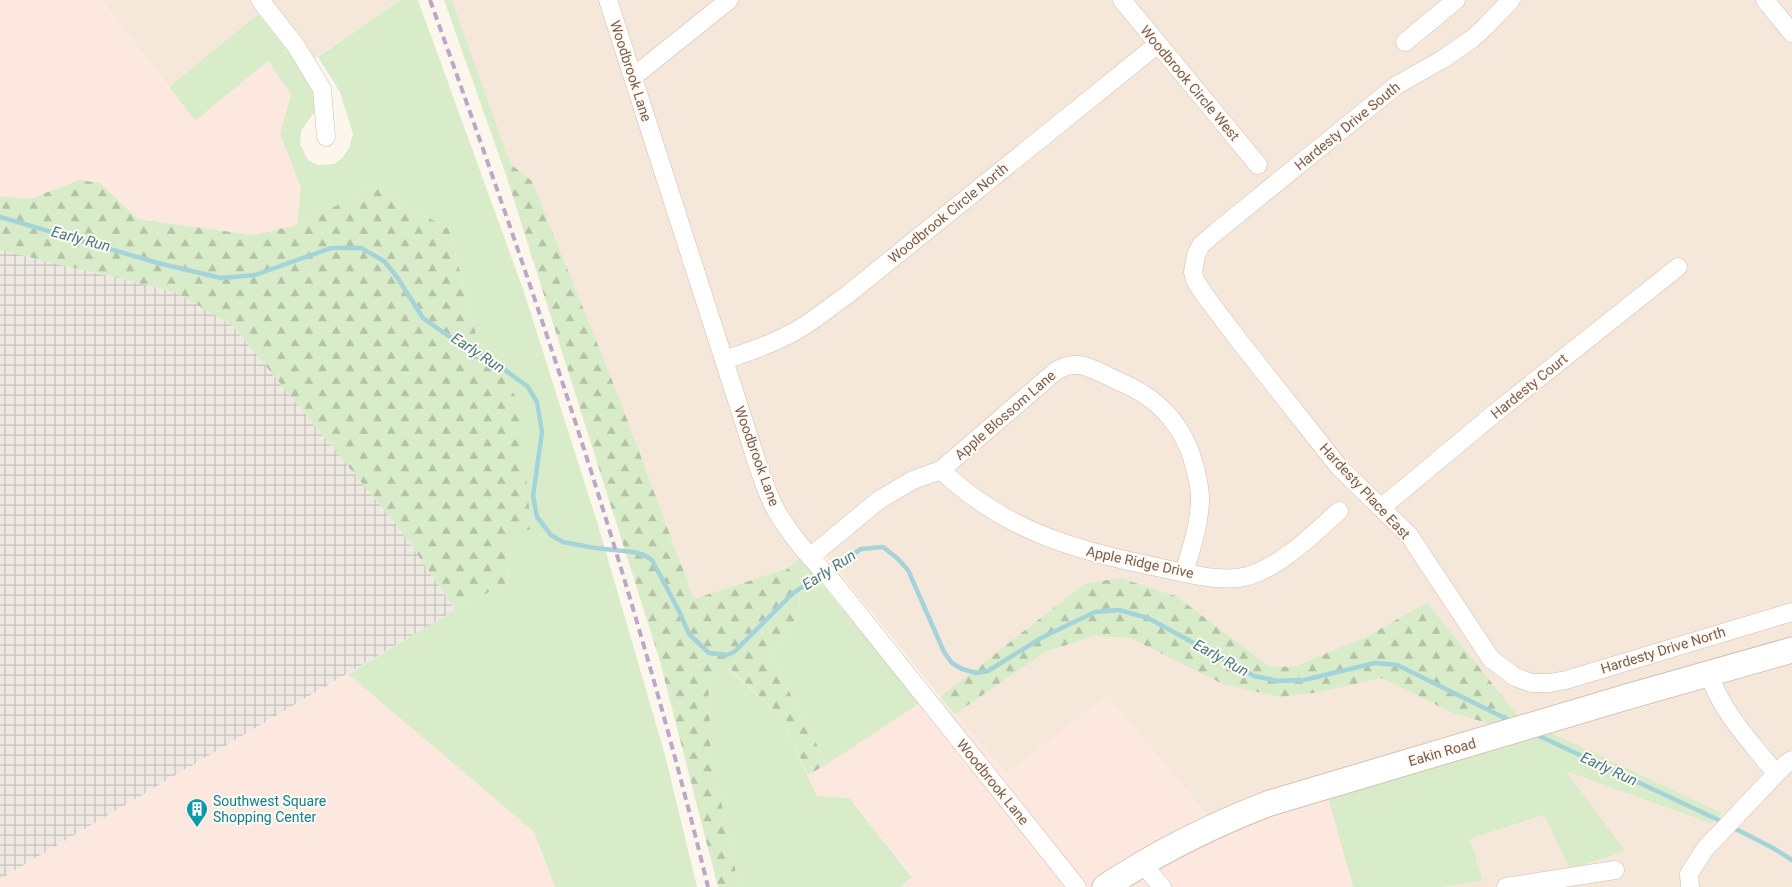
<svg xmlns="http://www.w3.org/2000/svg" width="1792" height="887" font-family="Roboto,sans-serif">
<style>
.residential{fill:#f5e8da}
.commercial{fill:#fde8e0}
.industrial{fill:url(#industrial-grid)}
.green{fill:#d8ecc9}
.forest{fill:url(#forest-firs)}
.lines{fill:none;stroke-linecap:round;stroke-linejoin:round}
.stream{stroke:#a5d3da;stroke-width:4.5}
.street-casing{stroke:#d1beb0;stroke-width:19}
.secondary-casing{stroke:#d6c0b0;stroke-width:27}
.street{stroke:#fff;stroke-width:18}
.secondary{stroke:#fff;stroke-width:25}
.rail{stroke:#b9a8c9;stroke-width:4;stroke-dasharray:8 5;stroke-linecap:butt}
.labels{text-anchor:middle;stroke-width:4;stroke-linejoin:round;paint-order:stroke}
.street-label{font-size:14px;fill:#7a5c4d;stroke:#fffaf3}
.culture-label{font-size:14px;fill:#0d838f;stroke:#fffaf3;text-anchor:start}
.water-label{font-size:15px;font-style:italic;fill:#437c86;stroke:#fffaf3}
</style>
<defs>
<pattern id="industrial-grid" width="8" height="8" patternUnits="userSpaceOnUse" patternTransform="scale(1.25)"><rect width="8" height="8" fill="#efe9e4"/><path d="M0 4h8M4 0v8" fill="none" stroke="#c7c0bb"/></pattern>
<pattern id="forest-firs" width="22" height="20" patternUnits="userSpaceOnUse" patternTransform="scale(1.25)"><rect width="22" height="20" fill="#d8ecc9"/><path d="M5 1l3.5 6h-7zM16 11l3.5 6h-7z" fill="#b4c2a5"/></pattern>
</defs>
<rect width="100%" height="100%" fill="#fdf6ec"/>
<path class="residential" d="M 101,0 L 400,0 L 301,68 L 258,14 L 169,87 Z
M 452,0 L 1792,0 L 1792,639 L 1519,717 L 1427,602 L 1366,637 L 1293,667 L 1269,666 L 1176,596 L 1084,584 L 940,697 L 817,545 L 788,568 L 694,599 L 618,395 L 532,181 L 513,166 L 507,154 Z
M 1094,636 L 1130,638 L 1159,653 L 1280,697 L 1321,692 L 1381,678 L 1455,714 L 1491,724 L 1208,816 L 1107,696 L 1006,774 L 955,714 L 1045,652 Z
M 1792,664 L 1792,887 L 1443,887 L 1483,881 L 1470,839 L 1544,815 L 1624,851 L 1565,770 L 1712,824 L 1722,813 L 1552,733 Z"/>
<path class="commercial" d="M 0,0 L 101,0 L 195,121 L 268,61 L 291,95 L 280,134 L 301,188 L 297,225 L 253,235 L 138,219 L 100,183 L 79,180 L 30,199 L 0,196 Z
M 348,674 L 534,832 L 555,887 L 0,887 L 0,879 Z
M 1107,695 L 1208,816 L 1323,778 L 1353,887 L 900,887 L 912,876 L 849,798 L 817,796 L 808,775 L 920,703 L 940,697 L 1006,774 Z"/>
<path class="industrial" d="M 0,250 L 175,292 L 233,326 L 402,532 L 455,610 L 0,879 Z"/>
<path class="green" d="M 400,0 L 418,0 L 523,289 L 598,525 L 665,755 L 697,887 L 555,887 L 534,832 L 348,674 L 455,610 L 508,582 L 519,402 L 476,335 L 449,229 L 374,187 L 297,225 L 301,188 L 280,134 L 291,95 L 268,61 L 195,121 L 169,87 L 258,14 L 301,68 L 316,95 L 315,111 L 301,131 L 300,144 L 308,160 L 318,165 L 334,164 L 342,158 L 349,148 L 353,134 L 340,92 L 318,57 Z
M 444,0 L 452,0 L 507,154 L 513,166 L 506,175 Z
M 800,558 L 920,703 L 827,764 L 770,655 L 799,617 L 800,583 L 788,568 Z
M 728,668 L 781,717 L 817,796 L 849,798 L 912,877 L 900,887 L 739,887 L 711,753 L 708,678 Z
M 1552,733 L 1722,813 L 1712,824 L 1566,771 L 1625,851 L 1570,869 L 1544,815 L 1470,839 L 1483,881 L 1443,887 L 1353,887 L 1328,797 Z"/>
<path class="forest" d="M 513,166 L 532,181 L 618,395 L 694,599 L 788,568 L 800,582 L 799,617 L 770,655 L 827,764 L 808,775 L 781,717 L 729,668 L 708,678 L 711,753 L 739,887 L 718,887 L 659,658 L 506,175 Z
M 79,180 L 100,183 L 138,219 L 253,235 L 297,225 L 374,187 L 449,229 L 476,335 L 519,402 L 531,529 L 511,536 L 508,582 L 455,610 L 402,532 L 233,326 L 175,292 L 0,250 L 0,196 L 30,199 Z
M 1120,578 L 1176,596 L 1269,666 L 1293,667 L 1366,637 L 1427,602 L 1519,717 L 1491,724 L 1455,714 L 1381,678 L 1321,692 L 1280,697 L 1223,684 L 1130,638 L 1094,636 L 1045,652 L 955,714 L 940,697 L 1084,584 Z"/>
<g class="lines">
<path class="stream" d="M 0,217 L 158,263 L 221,278 L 255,275 L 331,248 L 361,248 L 384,261 L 397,277 L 423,318 L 447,335 L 489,358 L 528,387 L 537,402 L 542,432 L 533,496 L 537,517 L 551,535 L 563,542 L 595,548 L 633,552 L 644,555 L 652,560 L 679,611 L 689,634 L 709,653 L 727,655 L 734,652 L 792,594 L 821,574
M 828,570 L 861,549 L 883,547 L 897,558 L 908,570 L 944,652 L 952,663 L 962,669 L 976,673 L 988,671 L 1041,638 L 1095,612 L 1119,610 L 1148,618 L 1254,676 L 1277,681 L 1304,680 L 1375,663 L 1397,665 L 1511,721
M 1535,734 L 1725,823
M 1732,827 L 1773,848 L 1792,860"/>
<g class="street-casing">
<path id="street" d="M 260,0 L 296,46 L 322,89 L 326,137
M 608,0 L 752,447 C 759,469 766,492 777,512 C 791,536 810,558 830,578 L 1077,887
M 1122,0 L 1258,165
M 1511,0 L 1485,27 L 1472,39 L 1443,59 L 1397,85 L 1216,232 L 1201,245 L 1196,255 L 1193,272 L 1195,280 L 1206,297 L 1237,338 L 1339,467 L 1409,535 L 1491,659 L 1515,677 L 1532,683 L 1550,683 L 1566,680 L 1792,612
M 1765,0 L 1792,33
M 1405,42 L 1456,0
M 633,77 L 729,0
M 724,360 C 746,353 766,346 786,336 C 808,326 827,309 847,295 L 1158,44
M 941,470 C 1007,533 1079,551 1166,569 C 1191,574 1222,583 1248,576 C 1282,566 1313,534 1339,511
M 1381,508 L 1495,413 L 1678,267
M 810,557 L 879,500 L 913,480 L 941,470 L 1057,370 C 1064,367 1071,364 1079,365 C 1090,366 1107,376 1118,381 C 1160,398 1186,427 1196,472 C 1198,480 1200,490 1200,498 C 1200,524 1191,549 1184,573
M 1709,674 C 1722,713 1751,742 1776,774
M 1142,863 L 1162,887
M 1506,887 L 1615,870
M 1690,887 L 1689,874 L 1705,849 L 1776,774 L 1787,763 L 1792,760"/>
</g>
<g class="secondary-casing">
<path id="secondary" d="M 1105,887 C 1157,853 1212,825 1270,803 L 1630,696 L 1792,650"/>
</g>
<use href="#street" class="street"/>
<use href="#secondary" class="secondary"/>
<path class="rail" d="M 430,0 C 535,292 635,585 708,887"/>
</g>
<defs>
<g id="building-pin" transform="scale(1.125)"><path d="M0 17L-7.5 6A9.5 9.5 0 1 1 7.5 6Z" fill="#0f9aa8" stroke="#fffaf3"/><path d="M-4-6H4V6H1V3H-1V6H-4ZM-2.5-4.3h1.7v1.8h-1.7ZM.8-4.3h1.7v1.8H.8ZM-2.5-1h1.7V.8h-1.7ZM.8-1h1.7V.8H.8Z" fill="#fff"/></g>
</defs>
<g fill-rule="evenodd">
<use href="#building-pin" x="197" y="809"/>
</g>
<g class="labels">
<g class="street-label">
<text transform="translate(631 71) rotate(72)" y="5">Woodbrook Lane</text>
<text transform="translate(1190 83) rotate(50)" y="5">Woodbrook Circle West</text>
<text transform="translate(1347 126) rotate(-39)" y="5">Hardesty Drive South</text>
<text transform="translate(948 213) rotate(-39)" y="5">Woodbrook Circle North</text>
<text transform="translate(1529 386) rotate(-39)" y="5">Hardesty Court</text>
<text transform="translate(1005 415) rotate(-41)" y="5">Apple Blossom Lane</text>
<text transform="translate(757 456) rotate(70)" y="5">Woodbrook Lane</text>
<text transform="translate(1365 491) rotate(47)" y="5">Hardesty Place East</text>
<text transform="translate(1140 562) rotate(12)" y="5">Apple Ridge Drive</text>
<text transform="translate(1663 650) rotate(-17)" y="5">Hardesty Drive North</text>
<text transform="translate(1442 752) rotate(-16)" y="5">Eakin Road</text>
<text transform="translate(993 782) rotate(51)" y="5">Woodbrook Lane</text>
</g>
<g class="culture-label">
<text x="213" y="806">Southwest Square<tspan x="213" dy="16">Shopping Center</tspan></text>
</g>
<g class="water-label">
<text transform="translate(81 239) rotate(15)" y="5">Early Run</text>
<text transform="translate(478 353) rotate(33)" y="5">Early Run</text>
<text transform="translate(829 570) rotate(-33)" y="5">Early Run</text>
<text transform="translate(1221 658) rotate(29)" y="5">Early Run</text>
<text transform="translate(1609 769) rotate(25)" y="5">Early Run</text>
</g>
</g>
</svg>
